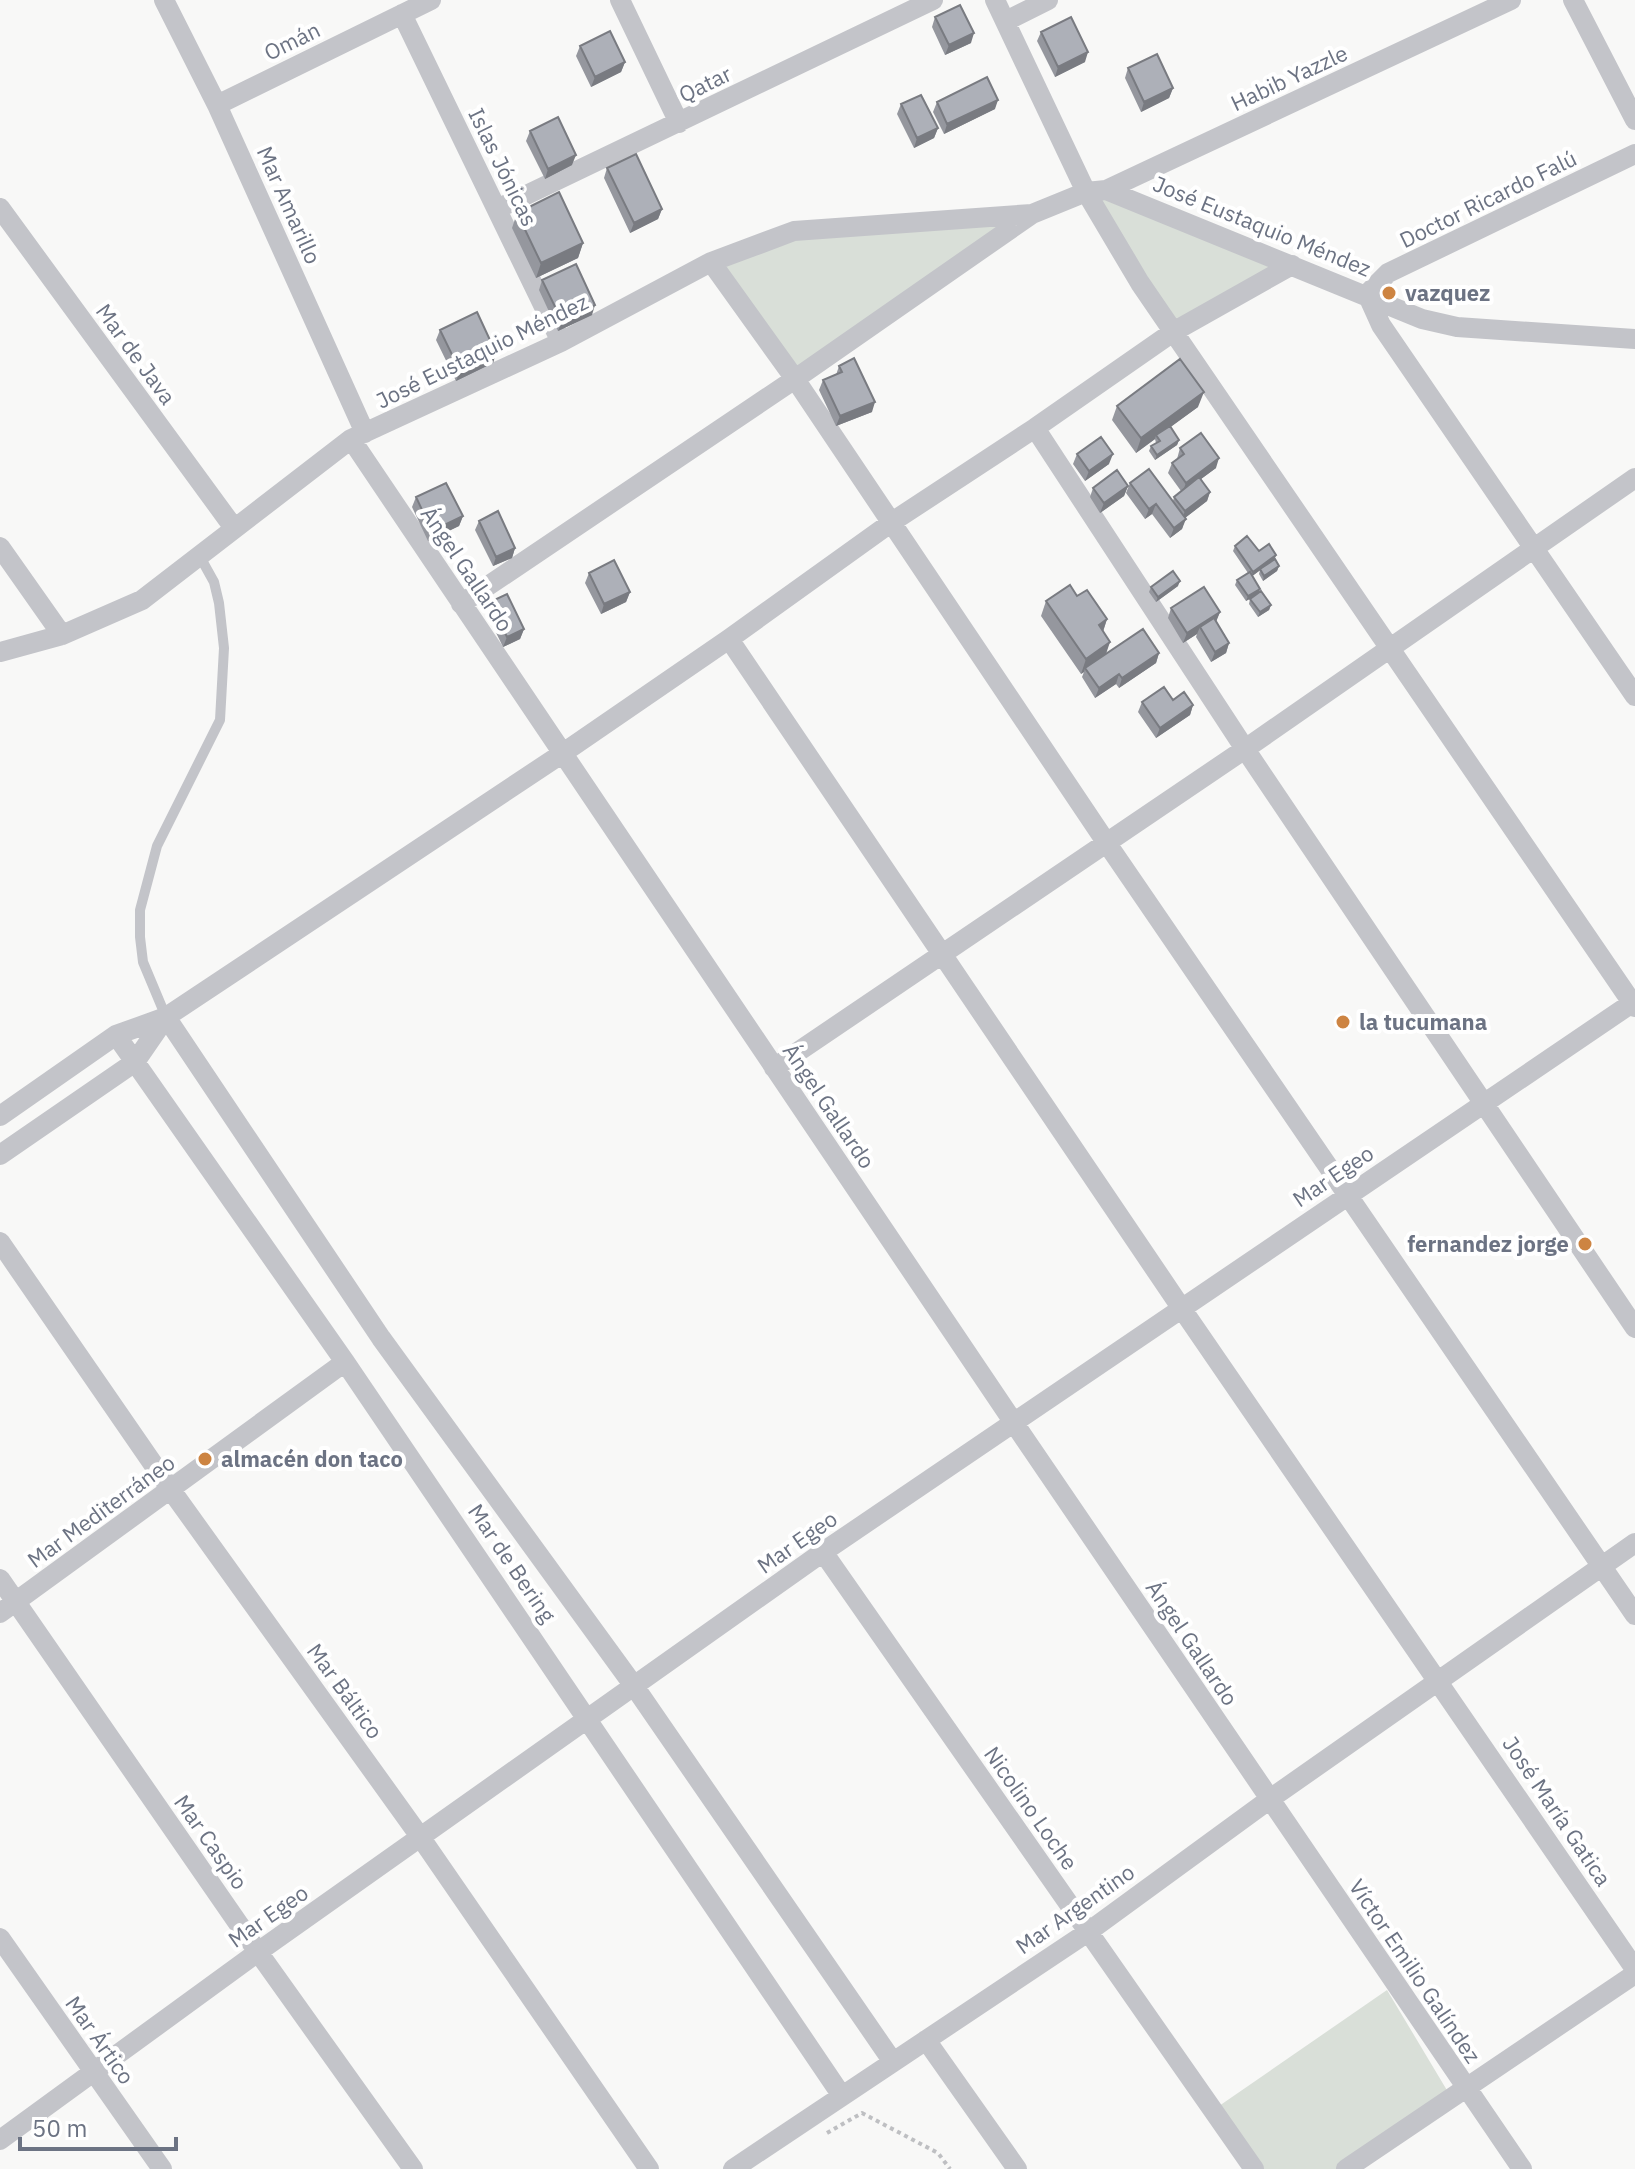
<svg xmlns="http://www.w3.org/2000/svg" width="1635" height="2169" font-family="'IBM Plex Sans',sans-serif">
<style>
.green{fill:#d9dfd8}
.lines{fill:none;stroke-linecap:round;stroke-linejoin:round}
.path{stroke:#bebfc2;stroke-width:4;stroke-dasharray:4 4;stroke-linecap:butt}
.lane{stroke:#c3c4c9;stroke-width:10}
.street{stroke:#c3c4c9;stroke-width:20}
.wall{fill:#95979e}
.shaded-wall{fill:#797b81}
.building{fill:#adb0b8;stroke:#797b81;stroke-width:2}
.poi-dot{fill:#cd8442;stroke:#fff;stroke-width:3}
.labels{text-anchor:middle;stroke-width:8;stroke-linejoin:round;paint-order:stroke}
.street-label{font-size:22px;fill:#6c7383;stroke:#fff}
.poi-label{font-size:22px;font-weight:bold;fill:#6c7383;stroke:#fff;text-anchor:start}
</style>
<rect width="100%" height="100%" fill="#f8f8f7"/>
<path class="green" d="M 1088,193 L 1288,265 L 1174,329 Z
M 1027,215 L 795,377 L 713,263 L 778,237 Z
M 1387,1990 L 1451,2097 L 1345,2169 L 1262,2169 L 1219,2106 Z"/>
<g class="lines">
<path class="path" d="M 827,2133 L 862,2113 L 938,2153 L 950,2169"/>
<path class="lane" d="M 166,1017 L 143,962 L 140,937 L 140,910 L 157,846 L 220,720 L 224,648 L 219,603 L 214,582 L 199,555"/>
<path class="street" d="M 164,0 L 217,105 L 365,433
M 620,0 L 679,123
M 995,0 L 1086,192 L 1140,283 L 1635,1007
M 1573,0 L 1635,120
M 402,14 L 561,342
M 1006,21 L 1048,0
M 217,105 L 431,0
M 1635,154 L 1388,273 L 1367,294 L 1381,325 L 1635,696
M 1106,190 L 1422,319 L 1457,327 L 1635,339
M 0,208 L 234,528
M 497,209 L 933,0
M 711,262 L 795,379 L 1106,842 L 1635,1615
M 1035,428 L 1245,749 L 1635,1328
M 351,439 L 1014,1423 L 1522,2169
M 0,547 L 62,635
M 461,604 L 795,379 L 1032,214 L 1086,192 L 1106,190 L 1511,0
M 729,639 L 1182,1309 L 1635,1969
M 0,652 L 62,635 L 142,600 L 351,439 L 561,342 L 711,262 L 794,231 L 1032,214
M 166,1017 L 381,1338 L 634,1686 L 893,2062
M 116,1035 L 345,1362 L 842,2096
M 774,1068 L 1245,749 L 1635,478
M 0,1116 L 116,1035 L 166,1017
M 0,1155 L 135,1062 L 166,1017 L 563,753 L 729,639 L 892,522 L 1035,428 L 1173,332 L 1292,265
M 0,1242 L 171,1490 L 421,1838 L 649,2169
M 823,1552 L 1254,2169
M 0,1579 L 258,1952 L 413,2169
M 0,1613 L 345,1362
M 0,1938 L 162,2169
M 926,2040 L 1017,2169
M 0,2140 L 258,1952 L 823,1552 L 1635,1001
M 733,2169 L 1088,1932 L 1270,1799 L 1635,1543
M 1346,2169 L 1635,1974"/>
</g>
<path class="wall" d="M 935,17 L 971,43 L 945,55 L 932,27 Z
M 1041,32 L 1085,62 L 1055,77 L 1037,41 Z
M 580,46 L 625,62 L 621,72 L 591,87 L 576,56 Z
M 1128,68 L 1173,88 L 1169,98 L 1141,112 L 1125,78 Z
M 937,102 L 995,109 L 944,134 L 933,112 Z
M 901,104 L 938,128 L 934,138 L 914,148 L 897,114 Z
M 530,131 L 572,165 L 545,179 L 526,141 Z
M 607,168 L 662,209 L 658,219 L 630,233 L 604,178 Z
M 517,213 L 583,243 L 578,258 L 536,278 L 512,228 Z
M 542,280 L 592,315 L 558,331 L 539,290 Z
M 440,330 L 496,353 L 493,363 L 456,381 L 436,340 Z
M 839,366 L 872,412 L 836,426 L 819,390 L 823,380 L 836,375 Z
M 1117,406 L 1198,407 L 1170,427 L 1179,440 L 1177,445 L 1155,460 L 1149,451 L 1151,446 L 1156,443 L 1155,439 L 1136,453 L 1112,420 Z
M 1180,448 L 1216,468 L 1201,479 L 1210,492 L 1207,501 L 1185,518 L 1182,529 L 1170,538 L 1152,514 L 1145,519 L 1126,493 L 1130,483 L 1173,501 L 1174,497 L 1181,491 L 1168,473 L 1172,463 L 1177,459 Z
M 1077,454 L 1109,464 L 1085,481 L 1073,464 Z
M 1128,486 L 1124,496 L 1100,513 L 1090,497 L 1093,488 Z
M 416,497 L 463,516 L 459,526 L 428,541 L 412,507 Z
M 479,521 L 515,548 L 512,558 L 493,566 L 475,530 Z
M 1235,546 L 1276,555 L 1274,560 L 1279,566 L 1277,571 L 1263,581 L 1259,574 L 1260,570 L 1252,576 L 1260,589 L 1258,593 L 1271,605 L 1269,610 L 1258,617 L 1249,604 L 1250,599 L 1253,597 L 1246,601 L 1235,585 L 1237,580 L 1248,573 L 1233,551 Z
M 589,573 L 630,592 L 626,602 L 601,614 L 585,583 Z
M 1178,586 L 1156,602 L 1149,592 L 1151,587 Z
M 1077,596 L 1107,619 L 1103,632 L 1106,654 L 1159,653 L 1156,663 L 1119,688 L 1116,684 L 1095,698 L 1082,677 L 1084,672 L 1081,674 L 1041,616 L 1046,601 Z
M 490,602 L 524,629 L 520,639 L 503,647 L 486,612 Z
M 1171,608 L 1220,612 L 1216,621 L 1229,643 L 1226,653 L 1211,662 L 1196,637 L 1197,634 L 1183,643 L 1168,618 Z
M 1142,702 L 1193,705 L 1190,715 L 1156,738 L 1138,712 Z"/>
<path class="shaded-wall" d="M 974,33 L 971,43 L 945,55 L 949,45 Z
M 1088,52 L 1085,62 L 1055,77 L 1058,67 Z
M 625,62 L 621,72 L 591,87 L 595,77 Z
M 1173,88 L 1169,98 L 1141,112 L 1144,102 Z
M 998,100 L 995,109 L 944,134 L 947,124 Z
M 938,128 L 934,138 L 914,148 L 917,138 Z
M 576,155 L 572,165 L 545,179 L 548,169 Z
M 662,209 L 658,219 L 630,233 L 634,223 Z
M 583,243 L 578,258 L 536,278 L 541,263 Z
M 595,305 L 592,315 L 558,331 L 562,321 Z
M 496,353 L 493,363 L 456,381 L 460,371 Z
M 1204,392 L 1198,407 L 1157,437 L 1156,435 L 1155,439 L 1136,453 L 1141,438 Z
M 875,402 L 872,412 L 836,426 L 840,416 Z
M 1179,440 L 1177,445 L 1155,460 L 1157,455 Z
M 1113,454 L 1109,464 L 1085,481 L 1089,471 Z
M 1219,458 L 1216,468 L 1182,493 L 1186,483 Z
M 1128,486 L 1124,496 L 1100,513 L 1104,503 Z
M 1210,492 L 1207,501 L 1181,521 L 1185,511 Z
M 1156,504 L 1152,514 L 1145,519 L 1149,509 Z
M 463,516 L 459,526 L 428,541 L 432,531 Z
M 1186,519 L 1182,529 L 1170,538 L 1174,528 Z
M 515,548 L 512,558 L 493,566 L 496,557 Z
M 1276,555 L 1274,560 L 1251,577 L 1253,572 Z
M 1279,566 L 1277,571 L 1263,581 L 1264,576 Z
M 1180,581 L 1178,586 L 1156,602 L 1158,597 Z
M 1260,589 L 1258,594 L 1246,601 L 1248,596 Z
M 630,592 L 626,602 L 601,614 L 604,604 Z
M 1271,605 L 1269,610 L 1258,617 L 1260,612 Z
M 1220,612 L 1216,622 L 1200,627 L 1197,634 L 1183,643 L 1187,633 Z
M 1107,619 L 1102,634 L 1099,625 Z
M 524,629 L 520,639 L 503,647 L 507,637 Z
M 1110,642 L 1105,657 L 1085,668 L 1084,672 L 1081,674 L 1086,659 Z
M 1229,643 L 1226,653 L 1211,662 L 1215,652 Z
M 1159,653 L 1156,663 L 1119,688 L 1122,678 Z
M 1119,674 L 1116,684 L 1095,698 L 1099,688 Z
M 1193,705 L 1190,715 L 1156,738 L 1160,728 Z"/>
<path class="building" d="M 960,5 L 974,33 L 949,45 L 935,17 Z
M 1071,17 L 1088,52 L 1058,67 L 1041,32 Z
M 610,31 L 625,62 L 595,77 L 580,46 Z
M 1157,54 L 1173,88 L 1144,102 L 1128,68 Z
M 987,77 L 998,100 L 947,124 L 937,102 Z
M 921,95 L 938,128 L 917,138 L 901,104 Z
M 558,117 L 576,155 L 548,169 L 530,131 Z
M 636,154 L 662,209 L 634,223 L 607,168 Z
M 559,192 L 583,243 L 541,263 L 517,213 Z
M 576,264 L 595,305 L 562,321 L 542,280 Z
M 477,312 L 496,353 L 460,371 L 440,330 Z
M 854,358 L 875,402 L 840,416 L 823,380 L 842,372 L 839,366 Z
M 1180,359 L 1204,392 L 1141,438 L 1117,406 Z
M 1170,426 L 1179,440 L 1157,455 L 1151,446 L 1160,441 L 1156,435 Z
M 1201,433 L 1219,458 L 1186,483 L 1172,463 L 1184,454 L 1180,448 Z
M 1101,437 L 1113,454 L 1089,471 L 1077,454 Z
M 1149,469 L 1186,519 L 1174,528 L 1156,504 L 1149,509 L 1130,483 Z
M 1117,470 L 1128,486 L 1104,503 L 1093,488 Z
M 1199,477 L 1210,492 L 1185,511 L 1174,497 Z
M 446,483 L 463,516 L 432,531 L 416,497 Z
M 498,511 L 515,548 L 496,557 L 479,521 Z
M 1247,536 L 1259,551 L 1269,544 L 1276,555 L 1253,572 L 1235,546 Z
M 1275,559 L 1279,566 L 1264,576 L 1260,569 Z
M 614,560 L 630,592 L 604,604 L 589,573 Z
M 1173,571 L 1180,581 L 1158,597 L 1151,587 Z
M 1250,572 L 1260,589 L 1248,596 L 1237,580 Z
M 1070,585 L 1077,596 L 1087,590 L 1107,619 L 1099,625 L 1110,642 L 1086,659 L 1046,601 Z
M 1204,587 L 1220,612 L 1187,633 L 1171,608 Z
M 1261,591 L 1271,605 L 1260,612 L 1250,599 Z
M 507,594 L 524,629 L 507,637 L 490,602 Z
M 1214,618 L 1229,643 L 1215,652 L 1200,627 Z
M 1143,629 L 1159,653 L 1122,678 L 1119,674 L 1099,688 L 1085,668 Z
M 1164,687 L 1173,700 L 1184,692 L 1193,705 L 1160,728 L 1142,702 Z"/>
<g class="poi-dot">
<circle cx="1389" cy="293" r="8"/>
<circle cx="1343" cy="1022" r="8"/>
<circle cx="1585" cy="1244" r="8"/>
<circle cx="205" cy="1459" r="8"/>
</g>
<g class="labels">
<g class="street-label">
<text transform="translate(292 41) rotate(-26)" y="8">Omán</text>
<text transform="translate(1289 78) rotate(-25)" y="8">Habib Yazzle</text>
<text transform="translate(705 84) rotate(-26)" y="8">Qatar</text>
<text transform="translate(503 167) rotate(64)" y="8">Islas Jónicas</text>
<text transform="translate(1488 199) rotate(-26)" y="8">Doctor Ricardo Falú</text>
<text transform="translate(289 205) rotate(66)" y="8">Mar Amarillo</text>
<text transform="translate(1262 226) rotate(22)" y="8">José Eustaquio Méndez</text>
<text transform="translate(482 351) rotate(-26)" y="8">José Eustaquio Méndez</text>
<text transform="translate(136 354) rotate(54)" y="8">Mar de Java</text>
<text transform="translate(467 569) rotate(56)" y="8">Ángel Gallardo</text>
<text transform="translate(829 1106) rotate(56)" y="8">Ángel Gallardo</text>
<text transform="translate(1333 1176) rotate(-34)" y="8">Mar Egeo</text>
<text transform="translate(101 1511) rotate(-36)" y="8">Mar Mediterráneo</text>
<text transform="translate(797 1542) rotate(-35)" y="8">Mar Egeo</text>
<text transform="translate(512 1563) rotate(56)" y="8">Mar de Bering</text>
<text transform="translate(1192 1643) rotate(56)" y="8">Ángel Gallardo</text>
<text transform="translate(345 1691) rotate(54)" y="8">Mar Báltico</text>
<text transform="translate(1031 1808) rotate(55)" y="8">Nicolino Loche</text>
<text transform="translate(1557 1811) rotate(56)" y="8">José María Gatica</text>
<text transform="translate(211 1842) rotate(55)" y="8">Mar Caspio</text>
<text transform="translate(1075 1909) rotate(-35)" y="8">Mar Argentino</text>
<text transform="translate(268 1916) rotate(-35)" y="8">Mar Egeo</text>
<text transform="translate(1415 1971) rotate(56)" y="8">Víctor Emilio Galíndez</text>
<text transform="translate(100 2040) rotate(55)" y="8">Mar Ártico</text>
</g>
<g class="poi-label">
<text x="1405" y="301">vazquez</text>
<text x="1359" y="1030">la tucumana</text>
<text x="1569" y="1252" text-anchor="end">fernandez jorge</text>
<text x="221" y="1467">almacén don taco</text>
</g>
</g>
<path d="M20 2137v12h156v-12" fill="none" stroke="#6c7383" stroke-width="4"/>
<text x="32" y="2137" font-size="24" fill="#6c7383" stroke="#ffffff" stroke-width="6" paint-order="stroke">50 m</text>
</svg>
